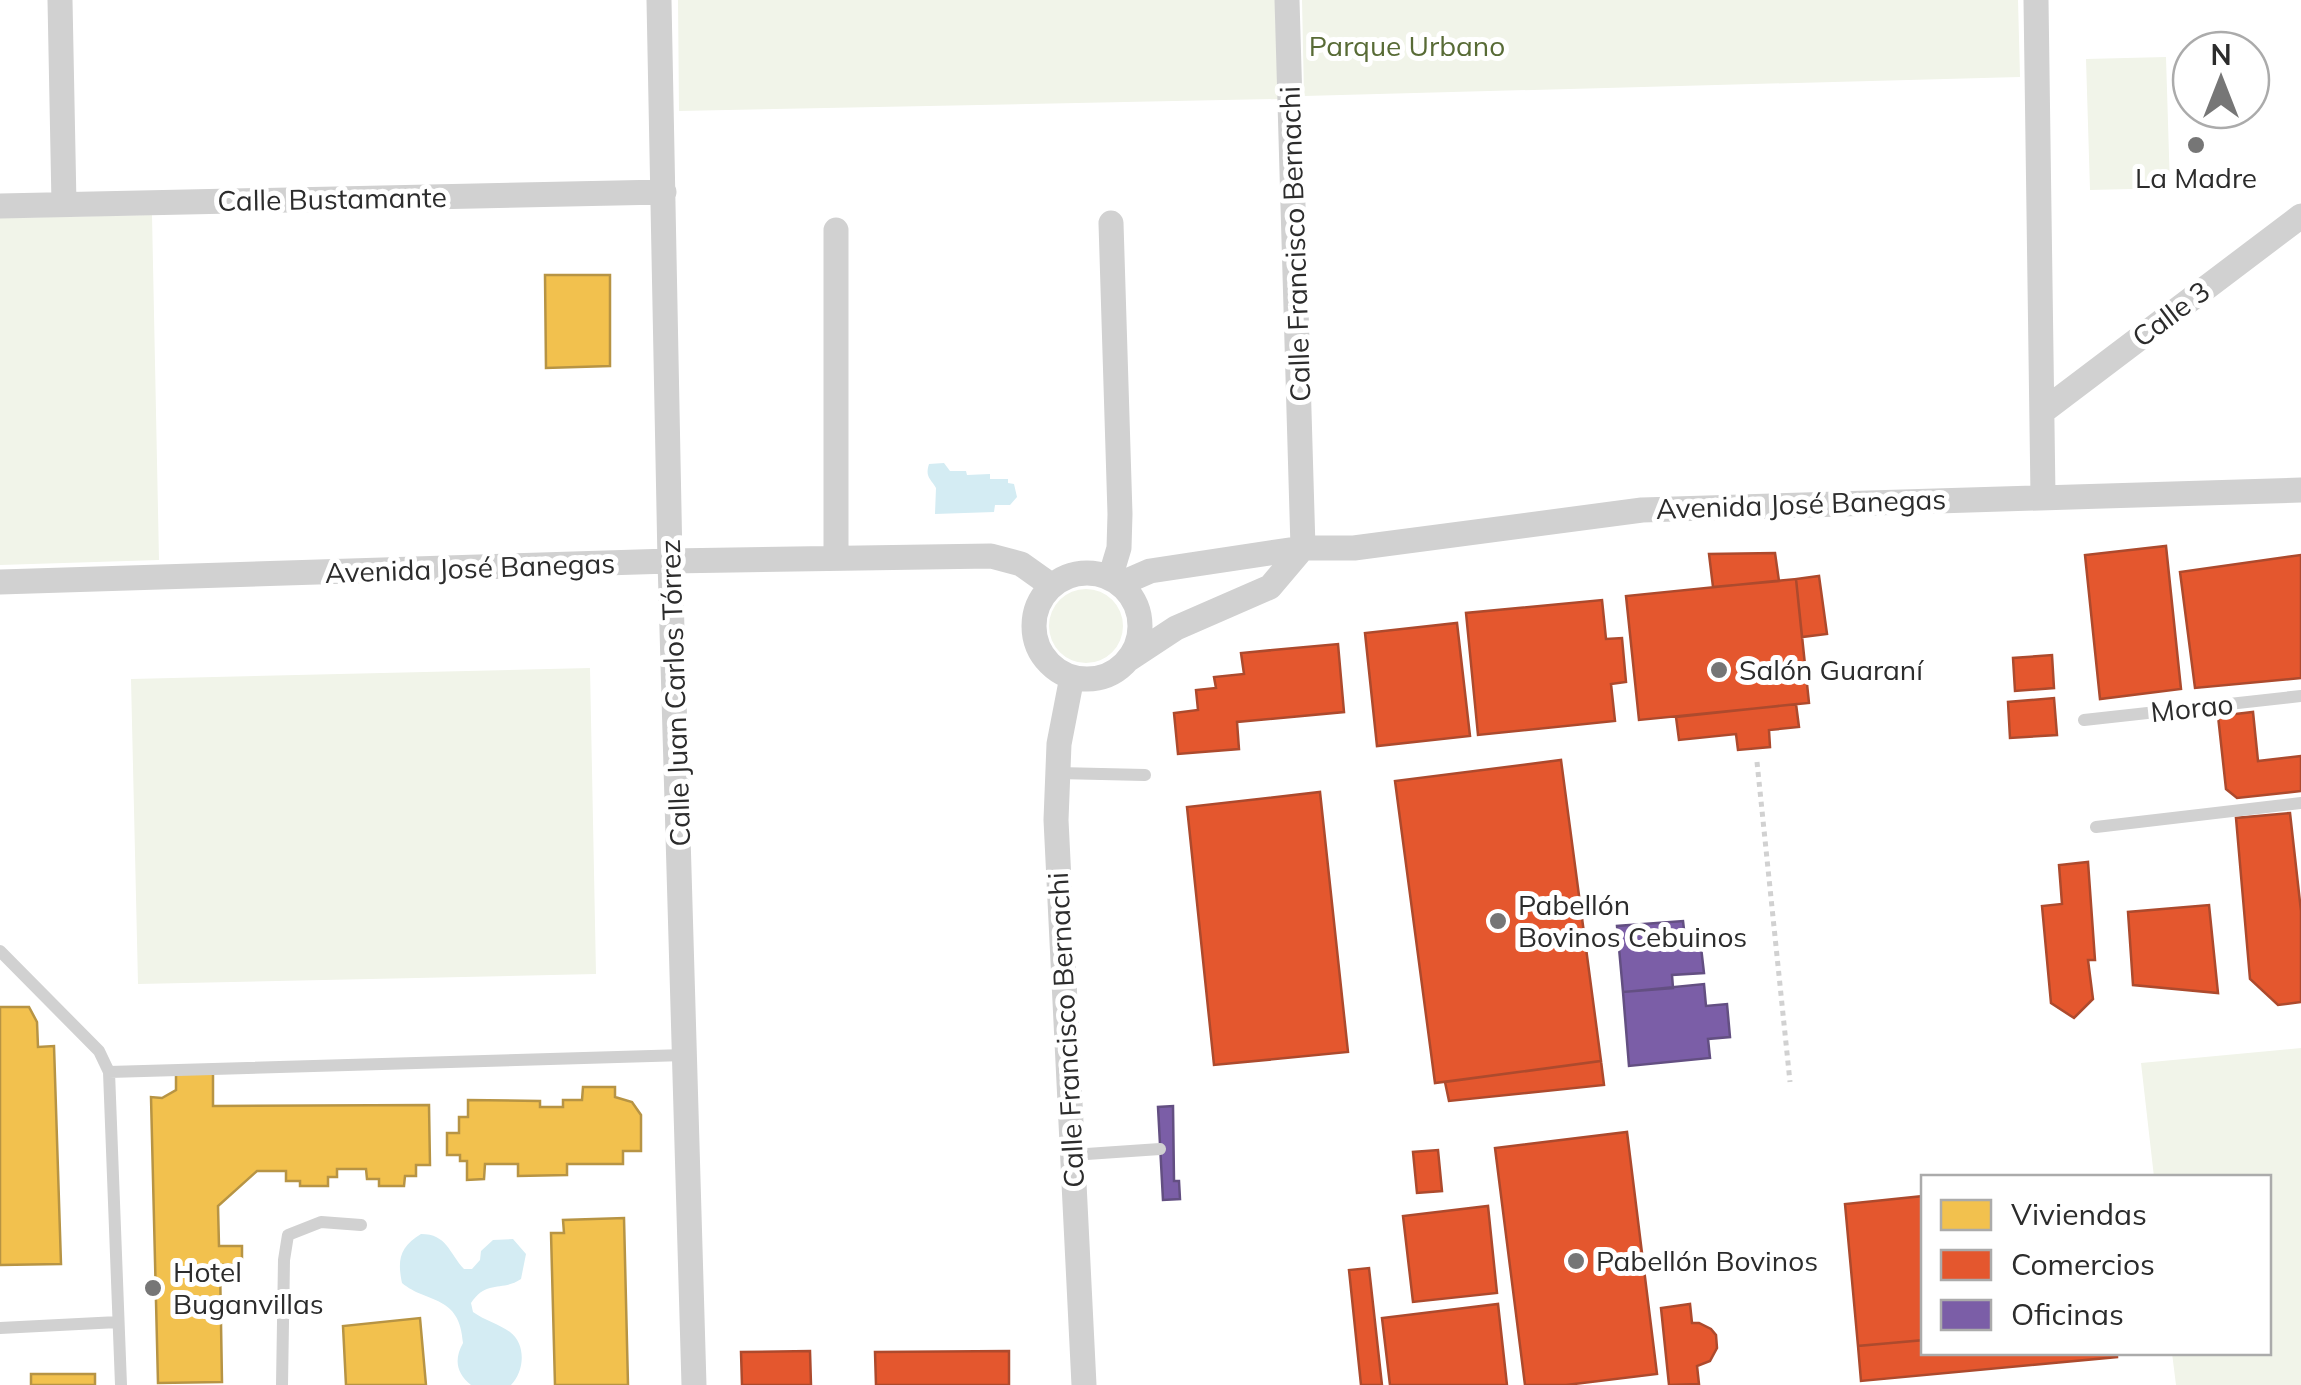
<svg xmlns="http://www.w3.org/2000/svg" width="2301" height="1385" font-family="Mulish,sans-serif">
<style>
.green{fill:#f1f4e9}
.water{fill:#d4ecf3}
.homes{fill:#f2c14e;stroke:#b79444;stroke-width:2.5}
.shops{fill:#e4572e;stroke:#ad4a2d;stroke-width:2.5}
.offices{fill:#7b5ea7;stroke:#634f82;stroke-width:2.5}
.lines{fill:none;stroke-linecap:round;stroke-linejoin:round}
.path{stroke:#d1d1d1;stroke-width:5;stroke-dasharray:5 5;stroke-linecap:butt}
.lane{stroke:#d1d1d1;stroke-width:12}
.street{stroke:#d1d1d1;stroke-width:25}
.poi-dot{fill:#767676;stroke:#fff;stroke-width:4}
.labels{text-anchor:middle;stroke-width:10;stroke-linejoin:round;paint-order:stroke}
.park-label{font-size:28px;fill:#586b36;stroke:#fff}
.poi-label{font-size:28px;fill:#2c2c2c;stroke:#fff;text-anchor:start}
.street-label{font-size:28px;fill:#2c2c2c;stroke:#fff}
</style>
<rect width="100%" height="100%" fill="#fff"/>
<path class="green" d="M 678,0 L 1275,0 L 1278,99 L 679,111 Z
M 1302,0 L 2018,0 L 2020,77 L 1304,96 Z
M 2166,57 L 2170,188 L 2090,190 L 2086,59 Z
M 152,215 L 159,560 L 0,565 L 0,218 Z
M1049 626a37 37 0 1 1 74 0a37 37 0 1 1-74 0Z
M 590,668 L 596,974 L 138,984 L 131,679 Z
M 2301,1048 L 2301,1385 L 2176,1385 L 2172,1353 L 2268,1352 L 2268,1178 L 2154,1177 L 2141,1063 Z"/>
<path class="water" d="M 944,463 L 950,471 L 966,471 L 967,475 L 990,474 L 990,479 L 1008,479 L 1008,483 L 1014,484 L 1017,497 L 1010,505 L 995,505 L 994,512 L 935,514 L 936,488 C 930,478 925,477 929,464 Z
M 421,1234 C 447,1234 449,1253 464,1269 L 472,1269 L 480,1260 L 481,1251 L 493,1240 L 513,1239 L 526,1254 L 521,1279 C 502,1292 487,1279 471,1303 L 473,1312 C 484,1320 499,1324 510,1332 C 527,1345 524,1372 511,1385 L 471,1385 C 456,1373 454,1359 463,1343 C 460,1294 427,1304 402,1283 C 397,1259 400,1247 421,1234 Z"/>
<path class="homes" d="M 545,275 L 610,275 L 610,366 L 546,368 Z
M 0,1007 L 29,1007 L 37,1022 L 38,1047 L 54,1046 L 61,1264 L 0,1265 Z
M 176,1073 L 213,1073 L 213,1106 L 429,1105 L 430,1165 L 416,1165 L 416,1176 L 405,1176 L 404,1186 L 379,1186 L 379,1179 L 367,1179 L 366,1169 L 337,1169 L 337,1177 L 328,1177 L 328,1186 L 300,1186 L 300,1181 L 286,1181 L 286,1171 L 257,1171 L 218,1206 L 219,1246 L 242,1246 L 242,1264 L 220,1265 L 222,1382 L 158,1383 L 151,1097 L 162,1098 L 176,1090 Z
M 583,1087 L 615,1087 L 615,1097 L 632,1102 L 641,1115 L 641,1151 L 623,1151 L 623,1164 L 567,1164 L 567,1175 L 518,1176 L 518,1164 L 485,1164 L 484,1179 L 467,1180 L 467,1161 L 460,1161 L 460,1155 L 447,1155 L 447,1133 L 459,1133 L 459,1117 L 468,1117 L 468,1100 L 540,1101 L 540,1107 L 563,1107 L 563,1100 L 582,1100 Z
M 624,1218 L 628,1385 L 555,1385 L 551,1233 L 564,1233 L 563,1220 Z
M 420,1318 L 426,1385 L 346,1385 L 343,1326 Z
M 31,1374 L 95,1374 L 95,1385 L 31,1385 Z"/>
<path class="shops" d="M 2166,546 L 2181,689 L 2100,699 L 2085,555 Z
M 1775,553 L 1779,581 L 1713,587 L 1709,554 Z
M 2301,555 L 2301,678 L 2195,688 L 2180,572 Z
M 1819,576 L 1827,634 L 1802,637 L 1796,579 Z
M 1796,579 L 1809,703 L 1639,720 L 1626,596 Z
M 1602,600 L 1606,639 L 1622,638 L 1626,682 L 1611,684 L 1615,721 L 1478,735 L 1466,613 Z
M 1457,623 L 1470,736 L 1377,746 L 1365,633 Z
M 1338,644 L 1344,712 L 1237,722 L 1239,749 L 1178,754 L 1174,713 L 1198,710 L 1196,690 L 1216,688 L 1214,677 L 1244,674 L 1241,653 Z
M 2052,655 L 2054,688 L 2015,691 L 2013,658 Z
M 2054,698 L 2057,735 L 2010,738 L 2008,702 Z
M 1796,704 L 1799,727 L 1769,730 L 1770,747 L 1738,750 L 1736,734 L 1679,740 L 1676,717 Z
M 2253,712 L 2258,761 L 2301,756 L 2301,791 L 2237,798 L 2226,789 L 2218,716 Z
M 1561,760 L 1601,1061 L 1435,1083 L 1395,781 Z
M 1320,792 L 1348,1052 L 1214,1065 L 1187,807 Z
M 2290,813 L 2301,911 L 2301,1002 L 2278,1005 L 2250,979 L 2236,818 Z
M 2088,862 L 2095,960 L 2088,960 L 2093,999 L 2074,1018 L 2051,1003 L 2042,906 L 2062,904 L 2059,865 Z
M 2209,905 L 2218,993 L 2133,985 L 2128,912 Z
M 1601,1061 L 1604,1085 L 1449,1101 L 1445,1082 Z
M 1627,1132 L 1657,1374 L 1566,1385 L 1525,1385 L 1495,1148 Z
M 1438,1150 L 1442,1191 L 1417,1193 L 1413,1152 Z
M 1924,1196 L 1924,1340 L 1858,1346 L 1845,1204 Z
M 1488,1206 L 1497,1293 L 1413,1302 L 1403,1216 Z
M 1369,1268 L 1382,1385 L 1361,1385 L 1349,1270 Z
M 1498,1304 L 1507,1385 L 1390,1385 L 1382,1318 Z
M 1690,1304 L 1692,1323 L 1699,1323 L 1711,1329 L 1716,1335 L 1717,1348 L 1710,1361 L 1697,1366 L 1699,1384 L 1669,1385 L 1661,1308 Z
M 1924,1340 L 1924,1352 L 2117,1352 L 2117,1357 L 1861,1381 L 1858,1346 Z
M 810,1351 L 811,1385 L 742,1385 L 741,1352 Z
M 1009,1351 L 1009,1385 L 876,1385 L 875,1352 Z"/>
<path class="offices" d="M 1683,921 L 1686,948 L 1701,947 L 1704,973 L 1672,975 L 1673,988 L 1623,992 L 1617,926 Z
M 1704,984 L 1706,1006 L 1727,1004 L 1730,1037 L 1708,1039 L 1710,1058 L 1629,1066 L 1623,992 Z
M 1173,1106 L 1174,1181 L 1179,1181 L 1180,1199 L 1163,1200 L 1158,1107 Z"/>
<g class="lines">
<path class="path" d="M 1757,762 L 1790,1082"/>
<path class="lane" d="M 2084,720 L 2301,696
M 1058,773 L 1145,775
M 2096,827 L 2301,803
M 0,951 L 99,1051 L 109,1072
M 1072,1155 L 1160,1149
M 0,1328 L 118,1322
M 121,1385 L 109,1072 L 685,1055
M 282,1385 L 284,1260 L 288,1235 L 321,1222 L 361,1225"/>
<path class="street" d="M 60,0 L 64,204
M 659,0 L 670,561 L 694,1385
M 1287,0 L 1303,548
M 2036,0 L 2043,496
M 0,206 L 664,192
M 836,230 L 836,558
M 2042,412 L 2301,216
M1034 626a53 53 0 1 1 106 0a53 53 0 1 1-106 0Z
M 1110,578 L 1119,548 L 1120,514 L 1111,223
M 0,582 L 670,561 L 991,556 L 1021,564 L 1052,586
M 1120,584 L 1150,571 L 1303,548 L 1354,548 L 1642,510 L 2301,490
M 1129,659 L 1176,628 L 1270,587 L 1303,548
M 1072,677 L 1059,744 L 1056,820 L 1084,1385"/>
</g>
<g class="poi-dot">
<circle cx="2196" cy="145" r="10"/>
<circle cx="1719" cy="670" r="10"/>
<circle cx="1498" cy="921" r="10"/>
<circle cx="1576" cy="1261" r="10"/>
<circle cx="153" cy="1288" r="10"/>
</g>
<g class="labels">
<g class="park-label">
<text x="1407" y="56">Parque Urbano</text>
</g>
<g class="poi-label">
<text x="2196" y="188" text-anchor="middle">La Madre</text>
<text x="1739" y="680">Salón Guaraní</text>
<text x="1518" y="915">Pabellón<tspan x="1518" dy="32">Bovinos Cebuinos</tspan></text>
<text x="1596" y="1271">Pabellón Bovinos</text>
<text x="173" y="1282">Hotel<tspan x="173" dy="32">Buganvillas</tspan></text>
</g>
<g class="street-label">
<text transform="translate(332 199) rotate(-1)" y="10">Calle Bustamante</text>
<text transform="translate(1295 244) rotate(-92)" y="10">Calle Francisco Bernachi</text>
<text transform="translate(2171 314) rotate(-37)" y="10">Calle 3</text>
<text transform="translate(1801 504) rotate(-2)" y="10">Avenida José Banegas</text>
<text transform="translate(470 568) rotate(-2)" y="10">Avenida José Banegas</text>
<text transform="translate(675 693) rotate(-92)" y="10">Calle Juan Carlos Tórrez</text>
<text transform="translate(2192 708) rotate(-6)" y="10">Morao</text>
<text transform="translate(1066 1030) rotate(-93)" y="10">Calle Francisco Bernachi</text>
</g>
</g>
<rect x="1921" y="1175" width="350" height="180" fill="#ffffff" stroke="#ababab" stroke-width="2.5"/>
<rect x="1941" y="1200" width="50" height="30" fill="#f2c14e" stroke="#ababab" stroke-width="2.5"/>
<text x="2011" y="1225" font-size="30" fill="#2c2c2c">Viviendas</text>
<rect x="1941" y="1250" width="50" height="30" fill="#e4572e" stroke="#ababab" stroke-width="2.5"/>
<text x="2011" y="1275" font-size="30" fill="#2c2c2c">Comercios</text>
<rect x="1941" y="1300" width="50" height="30" fill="#7b5ea7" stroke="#ababab" stroke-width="2.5"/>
<text x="2011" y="1325" font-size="30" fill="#2c2c2c">Oficinas</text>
<g transform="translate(2221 80)"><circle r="48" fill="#ffffff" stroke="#ababab" stroke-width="2.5"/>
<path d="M0-8L18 38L0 25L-18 38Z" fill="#767676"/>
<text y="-15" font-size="28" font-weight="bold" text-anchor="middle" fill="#2c2c2c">N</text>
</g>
</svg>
